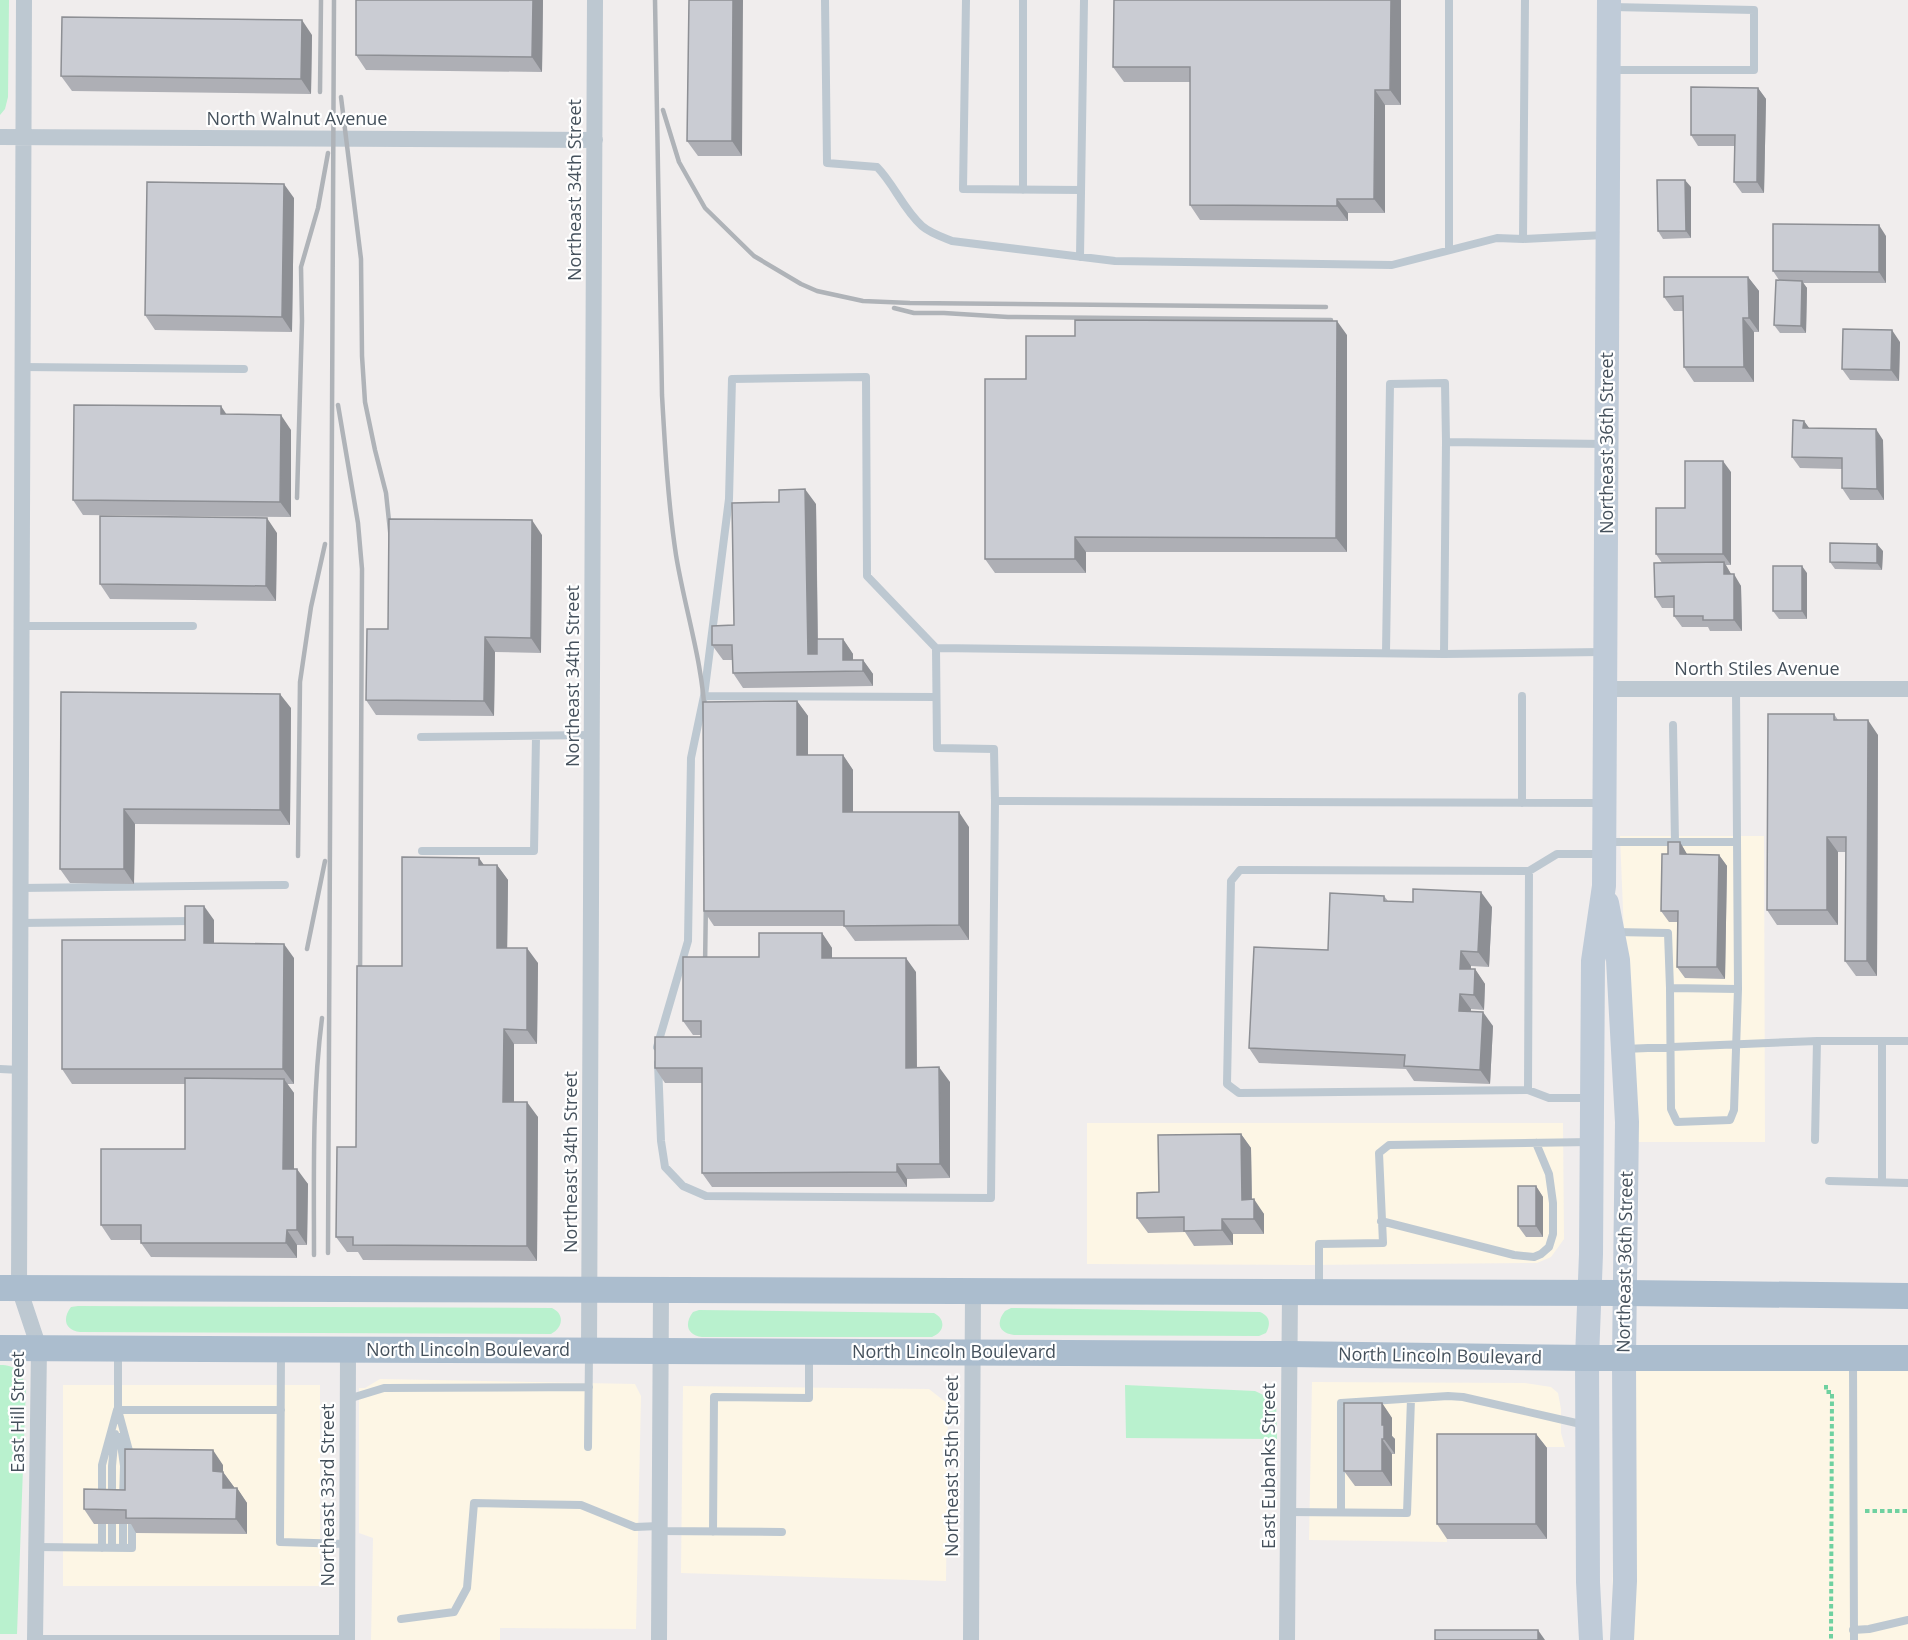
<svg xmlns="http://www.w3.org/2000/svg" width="1908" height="1640" font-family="'Open Sans',sans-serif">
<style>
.commercial{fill:#fdf6e5}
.green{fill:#b9f1ce}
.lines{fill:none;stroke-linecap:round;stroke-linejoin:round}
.path{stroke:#6fd1a0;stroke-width:4;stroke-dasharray:4.5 3;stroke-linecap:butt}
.lane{stroke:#bdc8d1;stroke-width:8}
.street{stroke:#bdc8d1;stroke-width:16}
.secondary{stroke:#bfcbd8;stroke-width:24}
.primary{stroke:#abbdce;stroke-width:26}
.rail{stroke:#afb3b8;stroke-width:4.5}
.wall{fill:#aeafb5}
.shaded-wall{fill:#8d8f94}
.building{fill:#caccd3;stroke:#8d8f94;stroke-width:1.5}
.labels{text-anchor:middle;stroke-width:4.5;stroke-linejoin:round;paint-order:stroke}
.street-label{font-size:18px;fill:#45515c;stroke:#fff}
</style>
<rect width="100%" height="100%" fill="#f0eded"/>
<path class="commercial" d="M 1620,836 L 1764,836 L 1765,1142 L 1636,1142 L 1626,984 Z
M 1087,1123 L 1563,1123 L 1564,1239 L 1551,1257 L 1537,1263 L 1307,1265 L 1087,1264 Z
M 1615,1367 L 1908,1369 L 1908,1640 L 1612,1640 Z
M 380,1379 L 635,1384 L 641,1396 L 636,1629 L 500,1628 L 500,1640 L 371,1640 L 373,1538 L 359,1533 L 359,1388 L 365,1388 Z
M 1312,1382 L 1525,1383 L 1551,1387 L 1558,1393 L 1561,1409 L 1561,1433 L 1565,1447 L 1448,1447 L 1447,1542 L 1309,1540 Z
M 63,1385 L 320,1385 L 320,1586 L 63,1586 Z
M 683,1386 L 929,1389 L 948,1404 L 946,1581 L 681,1573 Z"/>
<path class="green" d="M 0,0 L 9,0 L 8,97 L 5,109 L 0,115 Z
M 78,1306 L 552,1308 C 565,1314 563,1328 551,1334 L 80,1332 C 65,1330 62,1319 71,1307 Z
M 1011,1308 L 1260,1312 C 1270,1316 1271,1324 1266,1333 L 1259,1336 L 1014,1335 C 998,1333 996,1322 1005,1311 Z
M 699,1310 L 934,1313 C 946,1319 945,1332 932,1337 L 702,1337 C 687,1335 684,1324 693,1312 Z
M 0,1365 C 16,1365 20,1372 26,1385 L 17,1634 L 0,1634 Z
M 1125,1385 L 1255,1391 L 1276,1401 L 1277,1439 L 1126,1438 Z"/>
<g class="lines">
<path class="path" d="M 1826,1385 L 1826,1392 L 1832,1392 L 1831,1640
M 1865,1511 L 1908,1511"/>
<path class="lane" d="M 825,0 L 827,163 L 877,167 C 894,184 903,209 922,226 C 930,233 942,237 952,241 L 1115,261 L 1392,265 L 1497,238 L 1523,239
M 966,0 L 963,189 L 1081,190
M 1525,0 L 1523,239 L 1604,235
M 1609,70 L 1754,70 L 1754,10 L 1612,7
M 1023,190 L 1023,0
M 1449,250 L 1449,0
M 1080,257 L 1084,0
M 22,367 L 244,369
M 21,626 L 193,626
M 936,648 L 937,748 L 994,749 L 995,801 L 1603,803
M 1386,653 L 1390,384 L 1445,383 L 1446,442
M 1444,654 L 1446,442 L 1606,444
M 704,696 L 936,697
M 1522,696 L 1522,803
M 1673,725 L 1675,842
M 421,737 L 592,735
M 1606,842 L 1737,842
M 422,851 L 534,851 L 536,737
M 20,888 L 285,885
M 20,923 L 192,921
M 1615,932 L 1668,933 L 1670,988 L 1738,989
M 1670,988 L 1671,1109 L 1677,1122 L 1730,1120 L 1734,1110 L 1738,989 L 1736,689
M 1882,1041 L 1882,1182
M 657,1047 L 688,941 L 691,758 L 704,696 L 729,499 L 732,379 L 866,377 L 867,576 L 936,648 L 1444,654 L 1602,652
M 1624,1049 L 1817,1041 L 1908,1041
M 658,1063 L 661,1141 L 665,1167 L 683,1186 L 706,1196 L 991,1198 L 995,801
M 0,1069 L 20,1070
M 1528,1090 L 1529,871
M 1590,1098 L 1549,1098 L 1528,1090 L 1239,1093 L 1227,1084 L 1231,881 L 1240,870 L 1529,871 L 1557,854 L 1601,854
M 1815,1140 L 1817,1041
M 1829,1181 L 1908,1183
M 1381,1221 L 1514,1255 L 1534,1257 L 1541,1254 L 1549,1247 L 1553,1234 L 1553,1203 L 1549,1174 L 1536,1143
M 1319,1289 L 1319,1244 L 1383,1243 L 1379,1153 L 1389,1145 L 1591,1142
M 118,1351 L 118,1410 L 281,1410
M 281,1352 L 280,1542 L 347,1544
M 1853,1361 L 1854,1640
M 348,1399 L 384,1388 L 589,1387
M 118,1410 L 131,1458
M 120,1437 L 124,1466 L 123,1499
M 588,1447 L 589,1354
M 112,1499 L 112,1466 L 115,1434
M 102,1500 L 102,1465 L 117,1410
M 1288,1512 L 1407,1513 L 1411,1399
M 1341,1512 L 1341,1403 L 1448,1396 L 1463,1397 L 1585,1425
M 102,1524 L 102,1548
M 112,1524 L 112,1548
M 659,1531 L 782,1532
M 713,1532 L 714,1397 L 809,1398 L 809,1355
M 36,1547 L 132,1548 L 132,1524
M 123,1548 L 123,1524
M 401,1619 L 454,1612 L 467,1588 L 474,1503 L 581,1505 L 635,1527 L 659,1526
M 1853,1630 L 1869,1629 L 1908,1620
M 35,1639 L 347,1639"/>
<path class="street" d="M 24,0 L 19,1288 L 39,1348 L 35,1640
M 0,137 L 595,140
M 1606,689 L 1908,689
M 589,1351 L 595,0
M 347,1640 L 348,1350
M 659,1640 L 661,1291
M 971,1640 L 973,1292
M 1287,1640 L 1290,1292"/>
<path class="secondary" d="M 1607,903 L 1618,960 L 1627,1122 L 1624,1358 L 1625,1581 L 1622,1640
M 1591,1640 L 1588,1582 L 1587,1358 L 1591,1254 L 1593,961 L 1604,886 L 1609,0"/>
<path class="primary" d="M 0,1288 L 1625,1293 L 1908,1296
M 0,1348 L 1289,1354 L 1587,1358 L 1908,1358"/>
<path class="rail" d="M 655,0 L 662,395 C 665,448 668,502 676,555 C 685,610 703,663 705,718
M 320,92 L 321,0
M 341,97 L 361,259 L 362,356 L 365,402 L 375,450 L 386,493 L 391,540
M 663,110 L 679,162 L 705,208 L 754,256 L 801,284 L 817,291 L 863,301 L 910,303 L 1326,307
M 894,308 L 914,313 L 944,313 L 1008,317 L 1331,320
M 338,405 L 358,523 L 362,569 L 360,983
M 297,498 L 302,321 L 301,267 L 318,208 L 328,153
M 298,856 L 300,682 L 311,607 L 325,544
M 307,949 L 325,861
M 705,967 L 706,898
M 328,1253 L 334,0
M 314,1255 C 314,1176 312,1097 322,1018"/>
</g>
<path class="wall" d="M 356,0 L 543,0 L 542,72 L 366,70 L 356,55 Z
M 689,0 L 742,156 L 698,156 L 687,141 Z
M 1401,0 L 1401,105 L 1385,105 L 1385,213 L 1348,213 L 1348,221 L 1200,220 L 1190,205 L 1190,82 L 1124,82 L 1113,67 Z
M 312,35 L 311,94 L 72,91 L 61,76 Z
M 1758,88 L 1766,99 L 1764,193 L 1742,193 L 1734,182 L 1735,146 L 1698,146 L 1691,135 Z
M 1691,187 L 1691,238 L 1663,239 L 1658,231 Z
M 294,198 L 292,332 L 155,330 L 145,315 Z
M 1886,236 L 1886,283 L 1803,283 L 1807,288 L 1806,333 L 1780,333 L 1774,325 L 1779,280 L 1773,271 Z
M 1748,277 L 1759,291 L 1759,332 L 1754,332 L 1754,382 L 1694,382 L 1684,367 L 1683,311 L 1674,311 L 1664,297 Z
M 1347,335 L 1347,552 L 1086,552 L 1086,573 L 995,573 L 985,559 Z
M 1900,342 L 1899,381 L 1850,380 L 1842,369 Z
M 227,414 L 291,430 L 291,517 L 83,515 L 73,500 Z
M 1804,421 L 1809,428 L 1883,440 L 1884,500 L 1850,500 L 1842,488 L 1842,469 L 1800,468 L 1792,457 Z
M 1731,472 L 1731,565 L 1726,565 L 1731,574 L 1741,586 L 1742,631 L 1710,631 L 1708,627 L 1682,627 L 1674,616 L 1674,608 L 1662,608 L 1655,597 L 1662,563 L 1656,554 L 1685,508 Z
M 816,504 L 818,639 L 843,639 L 853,654 L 853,660 L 863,660 L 873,674 L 873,686 L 743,688 L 733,673 L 733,660 L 723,660 L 712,645 L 734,625 Z
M 277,533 L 276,601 L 110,599 L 100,584 Z
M 542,535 L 541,653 L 495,652 L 494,716 L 376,715 L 366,700 L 388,629 Z
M 1883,551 L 1882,570 L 1835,569 L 1830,562 Z
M 1807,573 L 1807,619 L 1779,619 L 1773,611 Z
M 61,692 L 291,708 L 290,825 L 135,824 L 134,884 L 70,883 L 60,869 Z
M 797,701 L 808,716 L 808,755 L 843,755 L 853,770 L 853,812 L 969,827 L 969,940 L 855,941 L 844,926 L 714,926 L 704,911 Z
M 1834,714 L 1838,720 L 1878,735 L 1877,976 L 1856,976 L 1845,961 L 1846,852 L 1838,852 L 1838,925 L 1777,925 L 1767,910 Z
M 1680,842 L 1687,855 L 1719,855 L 1727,866 L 1725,979 L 1685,978 L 1677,967 L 1678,922 L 1669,922 L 1661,911 L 1668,854 Z
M 484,865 L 497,865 L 508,880 L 507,948 L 538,963 L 537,1044 L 514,1044 L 514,1102 L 538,1117 L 537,1261 L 363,1260 L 358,1252 L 347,1252 L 336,1237 L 402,966 Z
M 1384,896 L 1388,901 L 1492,907 L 1489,967 L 1471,966 L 1471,969 L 1475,969 L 1485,984 L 1484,1010 L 1471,1009 L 1470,1011 L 1493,1026 L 1490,1084 L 1414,1081 L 1406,1069 L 1259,1063 L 1249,1048 L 1328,950 Z
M 214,920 L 214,943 L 294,958 L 294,1084 L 287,1084 L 294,1093 L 294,1169 L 308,1184 L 307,1245 L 297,1245 L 297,1258 L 151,1257 L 141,1243 L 141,1240 L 111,1240 L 101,1225 L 185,1149 L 185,1084 L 72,1084 L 62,1069 L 185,940 Z
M 822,933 L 832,948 L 832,958 L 916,972 L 917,1067 L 950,1082 L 950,1178 L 907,1179 L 907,1187 L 712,1187 L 702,1173 L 702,1083 L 665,1083 L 655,1068 L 701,1037 L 701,1035 L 693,1035 L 683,1021 L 759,957 Z
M 1241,1134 L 1251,1148 L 1252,1199 L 1264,1214 L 1264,1234 L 1233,1234 L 1233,1245 L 1194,1246 L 1185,1232 L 1148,1233 L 1137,1218 L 1159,1192 Z
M 1536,1186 L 1543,1197 L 1543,1237 L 1526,1237 L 1518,1226 Z
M 1382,1403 L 1392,1418 L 1392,1436 L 1395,1439 L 1395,1454 L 1392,1454 L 1392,1486 L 1355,1486 L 1344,1471 Z
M 1536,1434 L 1547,1448 L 1547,1539 L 1447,1539 L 1437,1524 Z
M 223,1465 L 223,1472 L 234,1487 L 234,1488 L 237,1488 L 247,1503 L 247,1534 L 136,1533 L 131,1524 L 94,1524 L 84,1509 L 125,1490 Z"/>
<path class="shaded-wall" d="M 533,0 L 543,0 L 542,72 L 532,57 Z
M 733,0 L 743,0 L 742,156 L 732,141 Z
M 1391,0 L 1401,0 L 1401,105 L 1390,90 Z
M 302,20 L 312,35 L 311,94 L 301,79 Z
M 1758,88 L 1766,99 L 1764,193 L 1757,182 Z
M 1375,90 L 1385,105 L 1385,213 L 1374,199 Z
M 1685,180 L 1691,187 L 1691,238 L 1686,231 Z
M 284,184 L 294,198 L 292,332 L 282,317 Z
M 1337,199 L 1348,213 L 1348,221 L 1337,206 Z
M 1879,225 L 1886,236 L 1886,283 L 1879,272 Z
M 1748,277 L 1759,291 L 1759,332 L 1749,318 Z
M 1802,281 L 1807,288 L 1806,333 L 1801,326 Z
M 1743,318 L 1754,332 L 1754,382 L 1744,367 Z
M 1337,321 L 1347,335 L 1347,552 L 1336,538 Z
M 1892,330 L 1900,342 L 1899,381 L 1891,370 Z
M 221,406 L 231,421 L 221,414 Z
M 281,415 L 291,430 L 291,517 L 280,502 Z
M 1804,421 L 1812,432 L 1803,428 Z
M 1876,429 L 1883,440 L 1884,500 L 1877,489 Z
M 1723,461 L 1731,472 L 1731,565 L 1723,554 Z
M 805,489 L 816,504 L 818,668 L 808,654 Z
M 267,518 L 277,533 L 276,601 L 266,586 Z
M 532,520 L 542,535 L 541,653 L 531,638 Z
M 1075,537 L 1086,552 L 1086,573 L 1075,559 Z
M 1877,544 L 1883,551 L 1882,570 L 1877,563 Z
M 1724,562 L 1731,574 L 1731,586 L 1724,574 Z
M 1802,566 L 1807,573 L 1807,619 L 1802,611 Z
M 1734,574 L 1741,586 L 1742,631 L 1734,620 Z
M 485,637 L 495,652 L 494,716 L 484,701 Z
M 843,639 L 853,654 L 853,671 L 843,660 Z
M 863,660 L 873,674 L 873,686 L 863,671 Z
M 280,694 L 291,708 L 290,825 L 280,810 Z
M 797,701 L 808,716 L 808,770 L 797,755 Z
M 1868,720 L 1878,735 L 1877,976 L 1867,961 Z
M 843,755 L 853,770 L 853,827 L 843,812 Z
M 124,809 L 135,824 L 134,884 L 124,869 Z
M 959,812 L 969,827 L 969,940 L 959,925 Z
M 1827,837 L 1838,852 L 1838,925 L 1827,910 Z
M 1680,842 L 1687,854 L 1687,866 L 1680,854 Z
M 1719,855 L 1727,866 L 1725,979 L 1717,967 Z
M 479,858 L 489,872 L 479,865 Z
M 497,865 L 508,880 L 507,963 L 497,948 Z
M 1481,892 L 1492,907 L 1489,967 L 1478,952 Z
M 204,906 L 214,920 L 214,958 L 204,943 Z
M 822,933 L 832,948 L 832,973 L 822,958 Z
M 284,944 L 294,958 L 294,1084 L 283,1069 Z
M 527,948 L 538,963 L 537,1044 L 527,1030 Z
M 1461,951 L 1471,966 L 1470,984 L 1460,969 Z
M 906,958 L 916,972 L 917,1082 L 906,1068 Z
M 1475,969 L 1485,984 L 1484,1010 L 1474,995 Z
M 1460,994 L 1471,1009 L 1470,1026 L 1459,1011 Z
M 1483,1012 L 1493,1026 L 1490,1084 L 1480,1070 Z
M 504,1029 L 514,1044 L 514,1116 L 503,1102 Z
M 939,1067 L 950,1082 L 950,1178 L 940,1164 Z
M 284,1079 L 294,1093 L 294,1184 L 283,1169 Z
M 527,1102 L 538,1117 L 537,1261 L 527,1246 Z
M 1241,1134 L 1251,1148 L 1252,1214 L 1242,1200 Z
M 897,1164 L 907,1179 L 907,1187 L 897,1172 Z
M 297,1169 L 308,1184 L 307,1245 L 297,1230 Z
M 1536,1186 L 1543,1197 L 1543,1237 L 1536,1226 Z
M 1254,1199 L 1264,1214 L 1264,1234 L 1254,1219 Z
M 1222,1219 L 1233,1234 L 1233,1245 L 1222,1230 Z
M 287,1230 L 297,1245 L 297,1258 L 286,1243 Z
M 1382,1403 L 1392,1418 L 1392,1436 L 1395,1439 L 1395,1454 L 1384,1439 L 1382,1425 Z
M 1536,1434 L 1547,1448 L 1547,1539 L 1536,1524 Z
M 1382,1439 L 1392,1454 L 1392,1486 L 1382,1471 Z
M 213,1450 L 223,1465 L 223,1486 L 213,1471 Z
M 223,1472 L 234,1487 L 233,1503 L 223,1488 Z
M 237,1488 L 247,1503 L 247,1534 L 236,1519 Z
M 1538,1630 L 1545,1640 L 1538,1640 Z"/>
<path class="building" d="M 356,0 L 533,0 L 532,57 L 356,55 Z
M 689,0 L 733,0 L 732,141 L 687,141 Z
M 1114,0 L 1391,0 L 1390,90 L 1375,90 L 1374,199 L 1337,199 L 1337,206 L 1190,205 L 1190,67 L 1113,67 Z
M 62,17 L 302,20 L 301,79 L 61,76 Z
M 1691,87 L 1758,88 L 1757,182 L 1734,182 L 1735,135 L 1691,135 Z
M 1657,180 L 1685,180 L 1686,231 L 1658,231 Z
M 147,182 L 284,184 L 282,317 L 145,315 Z
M 1773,224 L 1879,225 L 1879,272 L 1773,271 Z
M 1664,277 L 1748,277 L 1749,318 L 1743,318 L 1744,367 L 1684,367 L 1683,296 L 1664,297 Z
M 1776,280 L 1802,281 L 1801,326 L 1774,325 Z
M 1075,320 L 1337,321 L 1336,538 L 1075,537 L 1075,559 L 985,559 L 985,379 L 1026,379 L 1026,336 L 1075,336 Z
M 1843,329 L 1892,330 L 1891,370 L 1842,369 Z
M 74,405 L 221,406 L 221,414 L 281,415 L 280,502 L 73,500 Z
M 1793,420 L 1804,421 L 1803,428 L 1876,429 L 1877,489 L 1842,488 L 1842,458 L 1792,457 Z
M 1685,461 L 1723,461 L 1723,554 L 1656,554 L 1656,508 L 1685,508 Z
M 805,489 L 808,654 L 817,654 L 817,639 L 843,639 L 843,660 L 863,660 L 863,671 L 733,673 L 732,645 L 712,645 L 712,626 L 734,625 L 732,503 L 779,502 L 779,490 Z
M 100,516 L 267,518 L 266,586 L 100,584 Z
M 389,519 L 532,520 L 531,638 L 485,637 L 484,701 L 366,700 L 367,629 L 388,629 Z
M 1830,543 L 1877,544 L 1877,563 L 1830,562 Z
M 1724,562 L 1724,574 L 1734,574 L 1734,620 L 1703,620 L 1703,616 L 1674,616 L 1674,596 L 1655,597 L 1654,563 Z
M 1773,566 L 1802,566 L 1802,611 L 1773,611 Z
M 61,692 L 280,694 L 280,810 L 124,809 L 124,869 L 60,869 Z
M 797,701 L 797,755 L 843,755 L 843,812 L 959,812 L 959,925 L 844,926 L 844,911 L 704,911 L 703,702 Z
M 1768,714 L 1834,714 L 1834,720 L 1868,720 L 1867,961 L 1845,961 L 1846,837 L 1827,837 L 1827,910 L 1767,910 Z
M 1668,842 L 1680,842 L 1680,854 L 1719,855 L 1717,967 L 1677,967 L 1678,911 L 1661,911 L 1662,854 L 1668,854 Z
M 402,857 L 479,858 L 479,865 L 497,865 L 497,948 L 527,948 L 527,1030 L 504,1029 L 503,1102 L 527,1102 L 527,1246 L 353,1245 L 353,1237 L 336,1237 L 337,1147 L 356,1147 L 357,966 L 402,966 Z
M 1413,889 L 1481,892 L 1478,952 L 1461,951 L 1460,969 L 1475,969 L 1474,995 L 1460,994 L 1459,1011 L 1483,1012 L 1480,1070 L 1404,1066 L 1405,1055 L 1249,1048 L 1254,947 L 1328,950 L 1330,893 L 1384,896 L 1384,901 L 1413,902 Z
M 185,906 L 204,906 L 204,943 L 284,944 L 283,1069 L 62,1069 L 62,940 L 185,940 Z
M 759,933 L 822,933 L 822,958 L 906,958 L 906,1068 L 939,1067 L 940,1164 L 897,1164 L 897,1172 L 702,1173 L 702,1068 L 655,1068 L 655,1037 L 701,1037 L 701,1021 L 683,1021 L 683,957 L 759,957 Z
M 185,1078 L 284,1079 L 283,1169 L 297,1169 L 297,1230 L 287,1230 L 286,1243 L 141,1243 L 141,1225 L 101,1225 L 101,1149 L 185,1149 Z
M 1241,1134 L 1242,1200 L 1254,1199 L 1254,1219 L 1222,1219 L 1222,1230 L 1184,1231 L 1184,1217 L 1137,1218 L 1137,1193 L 1159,1192 L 1158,1135 Z
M 1518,1186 L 1536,1186 L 1536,1226 L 1518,1226 Z
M 1344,1403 L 1382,1403 L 1382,1425 L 1384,1425 L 1384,1439 L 1382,1439 L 1382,1471 L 1344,1471 Z
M 1437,1434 L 1536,1434 L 1536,1524 L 1437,1524 Z
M 125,1449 L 213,1450 L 213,1471 L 223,1472 L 223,1488 L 237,1488 L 236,1519 L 126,1518 L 126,1510 L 84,1509 L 84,1489 L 125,1490 Z
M 1435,1630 L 1538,1630 L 1538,1640 L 1435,1640 Z"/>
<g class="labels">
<g class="street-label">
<text x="297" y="125">North Walnut Avenue</text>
<text transform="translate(575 190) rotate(-90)" y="6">Northeast 34th Street</text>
<text transform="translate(1607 443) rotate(-90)" y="6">Northeast 36th Street</text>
<text x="1757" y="675">North Stiles Avenue</text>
<text transform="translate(573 676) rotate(-90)" y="6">Northeast 34th Street</text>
<text transform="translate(571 1162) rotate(-90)" y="6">Northeast 34th Street</text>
<text transform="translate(1625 1262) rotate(-89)" y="6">Northeast 36th Street</text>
<text x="468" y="1356">North Lincoln Boulevard</text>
<text x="954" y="1358">North Lincoln Boulevard</text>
<text transform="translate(1440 1356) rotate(1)" y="6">North Lincoln Boulevard</text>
<text transform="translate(18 1412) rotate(-90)" y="6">East Hill Street</text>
<text transform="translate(952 1466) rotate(-90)" y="6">Northeast 35th Street</text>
<text transform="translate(1269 1466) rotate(-90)" y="6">East Eubanks Street</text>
<text transform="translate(328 1495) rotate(-90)" y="6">Northeast 33rd Street</text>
</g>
</g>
</svg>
